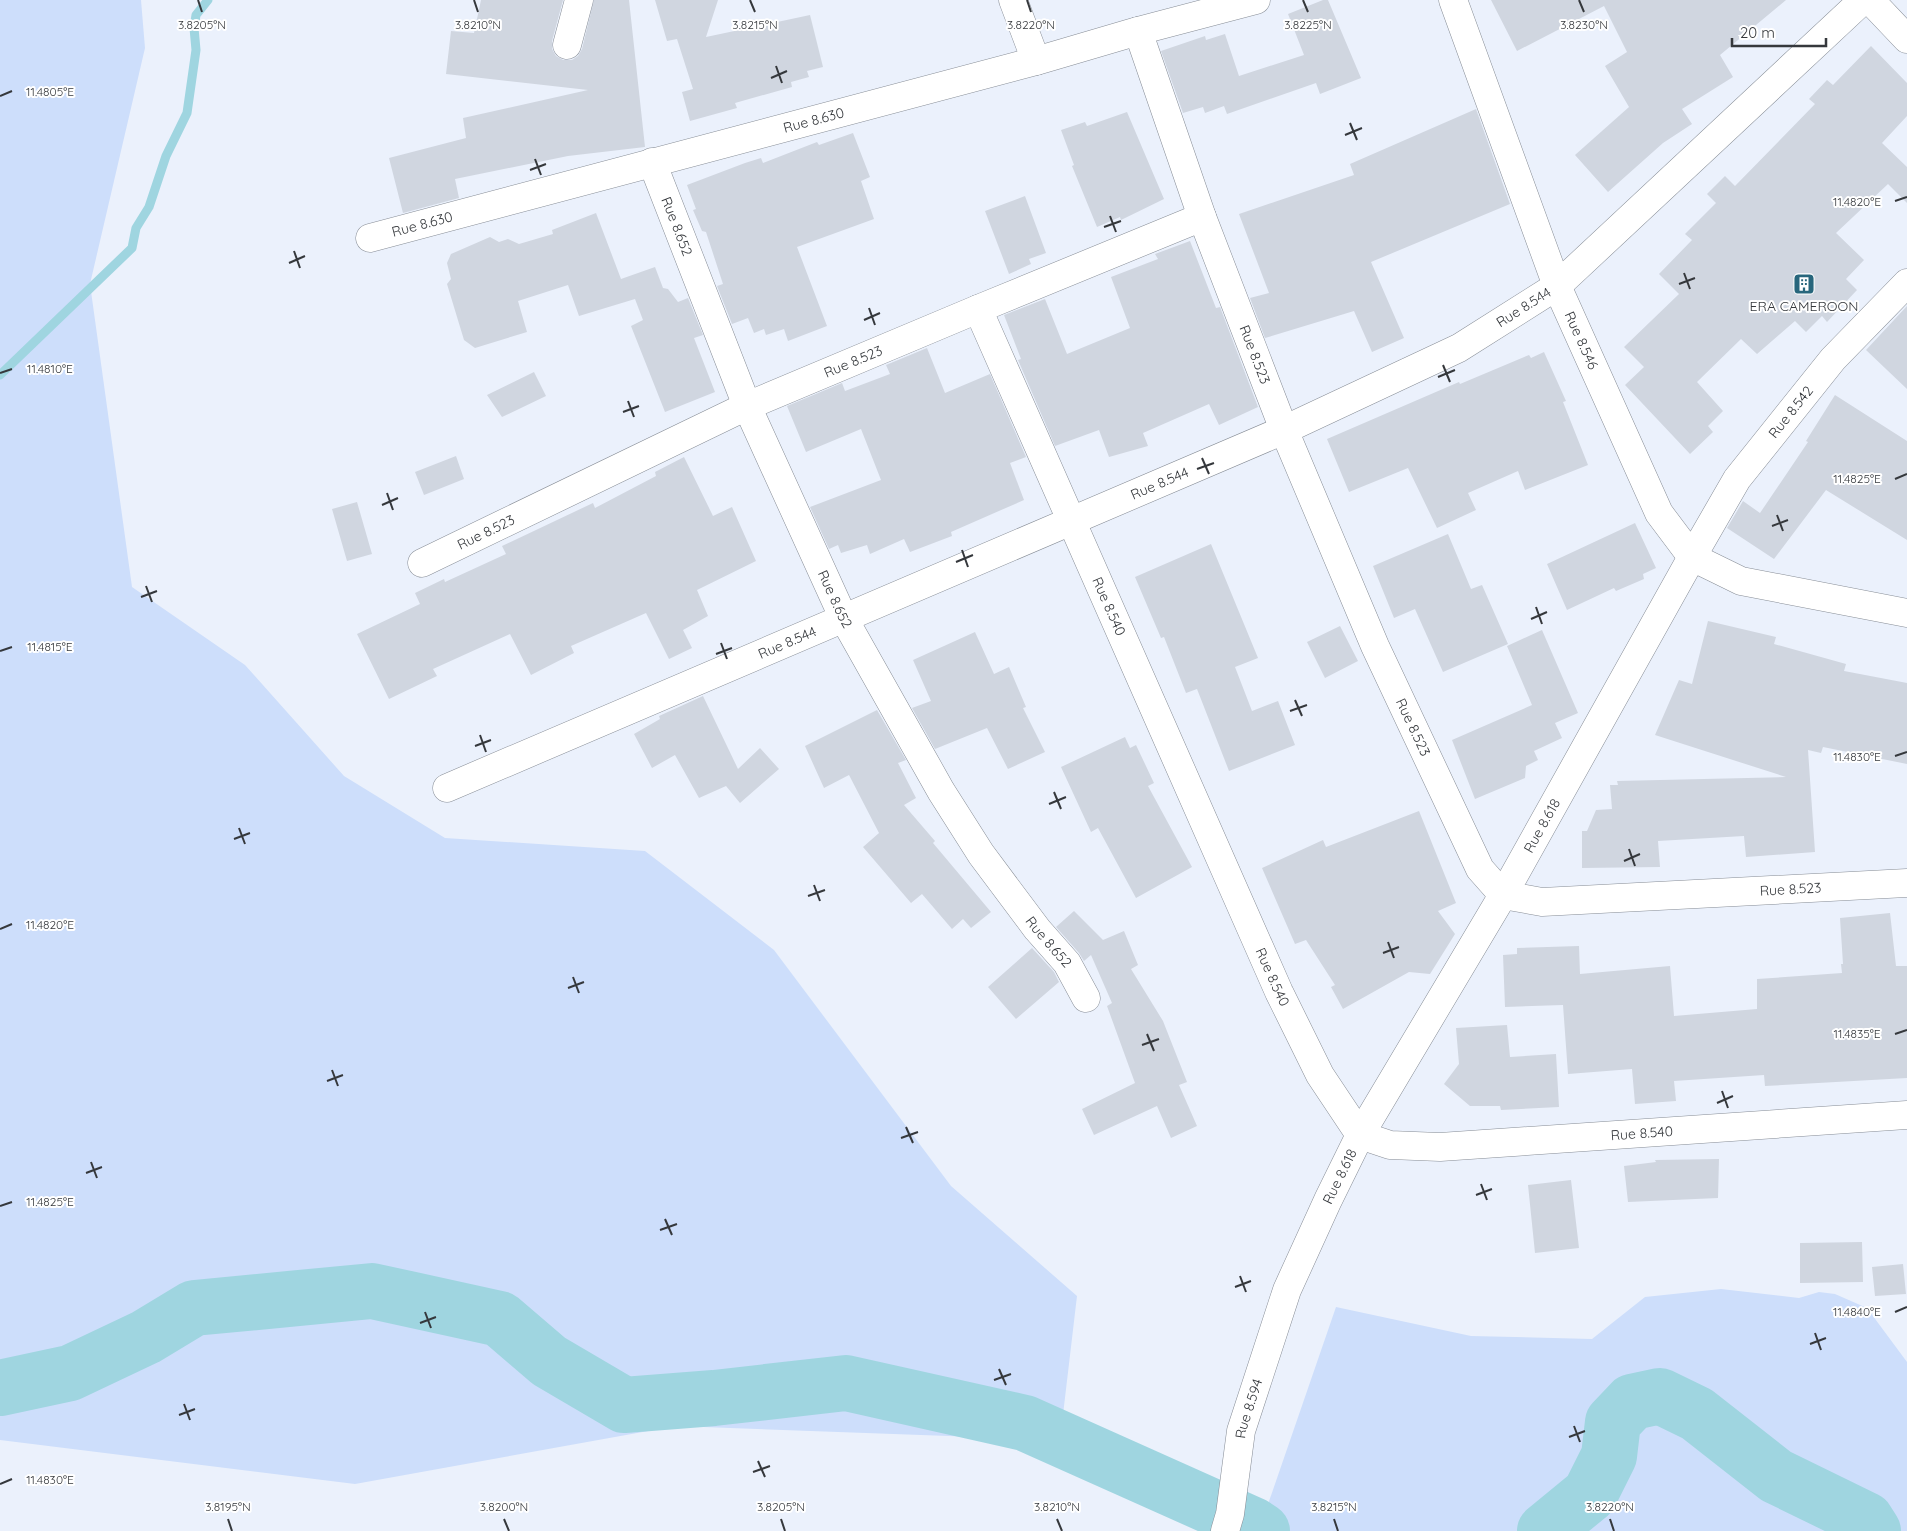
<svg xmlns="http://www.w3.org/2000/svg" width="1907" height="1531" font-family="Quicksand,sans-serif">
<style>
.green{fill:#cddefb}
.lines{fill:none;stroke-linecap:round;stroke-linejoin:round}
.stream{stroke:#9fd5e0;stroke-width:9}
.river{stroke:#9fd5e0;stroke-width:56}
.building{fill:#d0d6e0}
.minor-casing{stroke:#878d96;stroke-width:29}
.minor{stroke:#fff;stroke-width:28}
.ticks{fill:none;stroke:#35383c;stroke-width:2}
.labels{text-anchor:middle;stroke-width:4;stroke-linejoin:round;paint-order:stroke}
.street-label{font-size:14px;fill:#35383c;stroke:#fff}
.poi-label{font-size:14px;fill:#35383c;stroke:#fff}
.ticks-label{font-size:12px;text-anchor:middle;fill:#35383c;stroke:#fff;stroke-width:4;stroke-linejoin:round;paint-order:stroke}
</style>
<rect width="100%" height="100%" fill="#ebf1fc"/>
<path class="green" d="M 0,0 L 141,0 L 145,48 L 90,284 L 132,587 L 245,665 L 344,776 L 445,838 L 645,851 L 774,950 L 951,1186 L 1077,1296 L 1060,1440 L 676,1426 L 355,1484 L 0,1440 Z
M 1721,1289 L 1799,1298 L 1819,1292 L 1835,1294 L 1867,1308 L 1907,1362 L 1907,1531 L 1264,1531 L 1266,1510 L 1336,1307 L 1471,1336 L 1592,1339 L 1645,1297 Z"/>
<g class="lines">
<path class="stream" d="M 0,375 L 132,248 L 136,228 L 149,207 L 166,156 L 187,113 L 196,50 L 194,28 L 196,15 L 208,0"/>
<path class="river" d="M 0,1388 L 70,1373 L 146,1337 L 194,1308 L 372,1291 L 500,1319 L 549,1361 L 624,1405 L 714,1398 L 846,1383 L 1025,1423 L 1253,1525 L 1262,1531
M 1545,1531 L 1590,1494 L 1609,1456 L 1613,1422 L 1632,1402 L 1660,1396 L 1697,1414 L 1776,1476 L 1866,1520 L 1873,1531"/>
</g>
<path class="building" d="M 481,0 L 563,0 L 552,41 L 552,49 L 556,56 L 563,60 L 572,60 L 578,56 L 582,49 L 594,0 L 629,0 L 645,147 L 568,156 L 455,179 L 459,198 L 403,213 L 389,158 L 466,138 L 463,118 L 588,90 L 446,74 L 451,31 L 474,33 Z
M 655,0 L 718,0 L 706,37 L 810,15 L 823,67 L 807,71 L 809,77 L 791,82 L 792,87 L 735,103 L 737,108 L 690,121 L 682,92 L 693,89 L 677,39 L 667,41 Z
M 1323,0 L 1328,0 L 1361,78 L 1320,94 L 1316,83 L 1227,114 L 1224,106 L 1205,113 L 1203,107 L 1183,113 L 1161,51 L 1205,36 L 1206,40 L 1225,34 L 1239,76 L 1304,55 L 1288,14 Z
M 1491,0 L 1786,0 L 1720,55 L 1733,77 L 1682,109 L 1692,124 L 1663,143 L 1608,192 L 1575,155 L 1629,107 L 1605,66 L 1627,52 L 1604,6 L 1517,51 Z
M 1871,46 L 1907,83 L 1907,116 L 1882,143 L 1907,167 L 1907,203 L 1888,184 L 1836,233 L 1864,260 L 1846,279 L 1857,290 L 1827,322 L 1822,316 L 1806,332 L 1795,321 L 1757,354 L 1741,339 L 1697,382 L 1723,411 L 1708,426 L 1713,432 L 1690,454 L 1625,385 L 1644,367 L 1624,347 L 1679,294 L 1659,274 L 1692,240 L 1685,234 L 1716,203 L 1707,194 L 1725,176 L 1735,186 L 1815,104 L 1809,99 L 1827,80 L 1833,85 Z
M 1476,109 L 1510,204 L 1371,262 L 1404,338 L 1372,352 L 1354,311 L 1265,338 L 1250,298 L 1269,293 L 1239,214 L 1354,175 L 1350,164 Z
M 1127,112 L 1164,199 L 1121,220 L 1120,217 L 1097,227 L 1072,166 L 1074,165 L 1061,130 L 1085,122 L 1087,126 Z
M 853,133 L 870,177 L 861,181 L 874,219 L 797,247 L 827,326 L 788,341 L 784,329 L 766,335 L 764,329 L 754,333 L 748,318 L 732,324 L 717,286 L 723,284 L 706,232 L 702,231 L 693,210 L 696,209 L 687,185 L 745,163 L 761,158 L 763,163 L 817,142 L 819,145 Z
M 1025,196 L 1046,253 L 1029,259 L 1031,264 L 1009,274 L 985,211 Z
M 596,213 L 621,279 L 655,267 L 663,288 L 668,289 L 678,302 L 688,298 L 703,335 L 694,338 L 715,392 L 665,412 L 631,326 L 643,320 L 635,299 L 579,316 L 568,285 L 518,301 L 527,332 L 475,348 L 464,340 L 447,284 L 451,279 L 447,263 L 451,254 L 490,237 L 499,242 L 508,239 L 519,244 L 553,234 L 552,230 Z
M 1190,241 L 1216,308 L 1220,307 L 1258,407 L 1219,425 L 1209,404 L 1143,433 L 1148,446 L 1109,457 L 1099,430 L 1055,446 L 1018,360 L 1021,359 L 1004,315 L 1045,299 L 1067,354 L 1130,328 L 1111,277 L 1158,259 L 1155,254 Z
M 1907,306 L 1907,389 L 1866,350 Z
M 927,348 L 945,393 L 990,374 L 1026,457 L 1010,463 L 1024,500 L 951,532 L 952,536 L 910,552 L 904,539 L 870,554 L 867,545 L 841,553 L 838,545 L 829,549 L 810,507 L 881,480 L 861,429 L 806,452 L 787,406 L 842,383 L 845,391 L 890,374 L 886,365 Z
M 1544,352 L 1566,401 L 1563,402 L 1588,465 L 1525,490 L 1518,471 L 1468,493 L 1476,510 L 1437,528 L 1408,468 L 1349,492 L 1327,439 L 1459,382 L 1460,384 L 1529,355 L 1531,358 Z
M 534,372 L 546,396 L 502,417 L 487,395 Z
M 1835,395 L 1907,441 L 1907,540 L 1826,490 L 1774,559 L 1727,528 L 1743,501 L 1760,513 L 1808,442 L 1806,441 Z
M 456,456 L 464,479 L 424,495 L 415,472 Z
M 684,457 L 713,516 L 732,507 L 756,561 L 697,590 L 708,616 L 683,630 L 692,648 L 669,659 L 646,613 L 571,646 L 574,653 L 531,675 L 510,634 L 433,669 L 437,676 L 389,699 L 357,634 L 420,604 L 415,593 L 444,579 L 445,582 L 506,554 L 502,546 L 593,503 L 595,508 L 656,476 L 655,472 Z
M 357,502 L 372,554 L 347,561 L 332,509 Z
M 1635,523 L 1656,568 L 1643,574 L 1644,579 L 1616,591 L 1614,588 L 1567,610 L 1547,564 Z
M 1448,534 L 1471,589 L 1482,585 L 1508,644 L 1443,672 L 1415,609 L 1394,618 L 1373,566 Z
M 1211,544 L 1258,658 L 1235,667 L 1252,711 L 1278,701 L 1295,745 L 1229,771 L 1197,689 L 1186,693 L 1164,637 L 1161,638 L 1135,577 Z
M 1708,621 L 1776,637 L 1774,644 L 1846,664 L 1844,671 L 1907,683 L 1907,764 L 1823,747 L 1821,753 L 1808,750 L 1815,852 L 1746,857 L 1744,836 L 1658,841 L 1660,867 L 1582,868 L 1582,831 L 1587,831 L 1596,810 L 1612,809 L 1610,785 L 1618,785 L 1617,781 L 1786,777 L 1655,735 L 1679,680 L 1692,684 Z
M 1340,626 L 1358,661 L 1325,678 L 1307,642 Z
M 1542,630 L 1578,713 L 1555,723 L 1562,738 L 1534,751 L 1538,760 L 1526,766 L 1525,778 L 1475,799 L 1452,740 L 1532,705 L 1507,646 Z
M 975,632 L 994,674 L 1009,667 L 1026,707 L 1023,708 L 1045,752 L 1008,769 L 987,728 L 935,749 L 912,708 L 931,701 L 913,660 Z
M 703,696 L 738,769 L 760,748 L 779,769 L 740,803 L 726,786 L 699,798 L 675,755 L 652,768 L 634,734 L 660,719 L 659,716 Z
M 877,710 L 906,760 L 898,763 L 916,798 L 904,805 L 935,841 L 933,843 L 991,912 L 971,928 L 963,919 L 952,929 L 922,894 L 911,903 L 863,847 L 879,833 L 849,775 L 824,788 L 805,746 Z
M 1125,737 L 1130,748 L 1136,745 L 1154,783 L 1148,786 L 1192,867 L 1136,898 L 1098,828 L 1091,832 L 1061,767 Z
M 1419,811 L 1456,903 L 1438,911 L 1455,934 L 1430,974 L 1409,972 L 1343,1009 L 1331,987 L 1335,985 L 1306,940 L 1295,944 L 1262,868 L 1323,840 L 1326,847 Z
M 1074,911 L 1103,940 L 1124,931 L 1138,965 L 1131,969 L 1163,1021 L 1187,1082 L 1179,1085 L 1197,1126 L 1171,1138 L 1157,1106 L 1094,1135 L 1082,1109 L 1135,1083 L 1107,1006 L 1112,1003 L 1091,955 L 1084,961 L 1079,953 L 1056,927 Z
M 1890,913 L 1896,966 L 1907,966 L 1907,1078 L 1765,1086 L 1764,1075 L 1674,1081 L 1676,1101 L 1635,1104 L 1632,1069 L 1568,1074 L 1563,1005 L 1505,1007 L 1503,955 L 1517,954 L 1517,948 L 1579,946 L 1580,974 L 1670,966 L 1674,1016 L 1757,1009 L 1757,979 L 1842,973 L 1841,964 L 1843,964 L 1840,918 Z
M 1032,948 L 1054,972 L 1059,982 L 1016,1019 L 988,987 Z
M 1507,1025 L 1510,1057 L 1556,1054 L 1559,1107 L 1501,1110 L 1500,1106 L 1470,1106 L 1444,1084 L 1459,1064 L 1456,1028 Z
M 1719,1159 L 1718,1198 L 1628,1202 L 1624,1166 L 1656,1162 L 1655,1160 Z
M 1571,1180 L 1579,1248 L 1535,1253 L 1528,1185 Z
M 1862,1242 L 1863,1282 L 1800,1283 L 1800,1243 Z
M 1903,1264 L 1906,1294 L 1875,1296 L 1872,1267 Z"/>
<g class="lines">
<g class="minor-casing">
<g id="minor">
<path d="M 1013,0 L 1036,61"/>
<path id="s1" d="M 1453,0 L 1557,286 L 1659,513 L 1692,557 L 1737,479 L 1833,359 L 1907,283"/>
<path d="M 1870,0 L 1907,39"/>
<path d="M 1138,31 L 1202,217"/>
<path d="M 567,45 L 579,0"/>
<path id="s2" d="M 652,162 L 747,406 L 843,617 L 941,791 L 981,854 L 1037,929 L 1067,963 L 1086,998"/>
<path id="s3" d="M 370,238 L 1036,61 L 1138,31 L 1256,0"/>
<path id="s4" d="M 978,309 L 1279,992 L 1320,1075 L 1360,1135 L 1390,1145 L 1440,1147 L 1907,1115"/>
<path id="s5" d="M 422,563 L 747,406 L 978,309 L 1202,217 L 1284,430 L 1375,646 L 1480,869 L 1503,895 L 1542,902 L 1907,883"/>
<path id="s6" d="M 447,788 L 1284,430 L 1459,348 L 1557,286 L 1863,0"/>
<path id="s7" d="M 1225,1531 L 1230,1514 L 1241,1431 L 1287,1290 L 1328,1200 L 1360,1135 L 1503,895 L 1692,557 L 1741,581 L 1907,613"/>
</g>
</g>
<use href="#minor" class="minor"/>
</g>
<path class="ticks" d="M 198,0 L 202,12M 474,0 L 478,12M 750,0 L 755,12M 1027,0 L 1031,12M 1303,0 L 1308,12M 1579,0 L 1584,12M 776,66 L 782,83M 771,78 L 787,71M 0,96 L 12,91M 1350,123 L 1357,140M 1345,135 L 1362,128M 535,159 L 541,175M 530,170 L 546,164M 1895,201 L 1907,197M 1110,216 L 1116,232M 1104,227 L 1121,221M 294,251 L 300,268M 289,263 L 305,256M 1684,273 L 1690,289M 1679,284 L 1695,278M 869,308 L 875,325M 864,320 L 880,313M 1443,365 L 1450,382M 0,373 L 12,369M 1438,377 L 1455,370M 628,401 L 634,417M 623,412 L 639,406M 1202,458 L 1209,474M 1197,469 L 1214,463M 1895,479 L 1907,474M 387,493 L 393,510M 382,505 L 398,498M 1777,515 L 1783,531M 1772,526 L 1788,520M 962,550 L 968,567M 956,562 L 973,555M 146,586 L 152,602M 141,597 L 157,591M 1536,607 L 1542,624M 1531,619 L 1547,612M 721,643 L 727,659M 0,651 L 12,647M 716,654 L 732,648M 1295,700 L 1302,716M 1290,711 L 1307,705M 480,735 L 486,752M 475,746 L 491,740M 1895,756 L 1907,752M 1054,792 L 1061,809M 1049,804 L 1066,797M 239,828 L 245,844M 234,839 L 250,833M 1629,849 L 1635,866M 1624,861 L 1640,854M 814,885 L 820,901M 808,896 L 825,890M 0,929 L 12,924M 1388,942 L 1394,958M 1383,953 L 1399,947M 573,977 L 579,993M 568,988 L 584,982M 1147,1034 L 1154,1051M 1895,1034 L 1907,1030M 1142,1045 L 1159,1039M 332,1070 L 338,1086M 327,1081 L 343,1075M 1722,1091 L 1728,1108M 1717,1103 L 1733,1096M 906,1127 L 913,1143M 901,1138 L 918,1132M 91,1162 L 97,1178M 86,1173 L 102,1167M 1481,1184 L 1487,1200M 1476,1195 L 1492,1189M 0,1206 L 12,1202M 665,1219 L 672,1235M 660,1230 L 677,1224M 1240,1276 L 1246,1292M 1235,1287 L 1251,1281M 425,1312 L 431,1328M 1895,1312 L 1907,1307M 420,1323 L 436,1317M 1815,1333 L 1821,1350M 1810,1344 L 1826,1338M 999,1369 L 1006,1385M 994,1380 L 1011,1374M 184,1404 L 190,1420M 179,1415 L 195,1409M 1574,1426 L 1580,1442M 1569,1437 L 1585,1431M 758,1461 L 765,1477M 753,1472 L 770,1466M 0,1484 L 12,1479M 228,1519 L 232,1531M 504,1519 L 509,1531M 781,1519 L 785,1531M 1057,1519 L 1062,1531M 1334,1519 L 1338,1531M 1610,1519 L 1614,1531"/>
<defs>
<g id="building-square" transform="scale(1.125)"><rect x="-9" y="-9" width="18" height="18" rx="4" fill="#27667c" stroke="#fff"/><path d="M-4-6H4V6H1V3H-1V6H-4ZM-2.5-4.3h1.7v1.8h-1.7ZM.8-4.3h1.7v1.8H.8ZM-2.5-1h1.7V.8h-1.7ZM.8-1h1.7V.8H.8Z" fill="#fff"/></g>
</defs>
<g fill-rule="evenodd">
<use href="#building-square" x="1804" y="284"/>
</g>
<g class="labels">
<g class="street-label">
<text dy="5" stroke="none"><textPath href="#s3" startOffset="459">Rue 8.630</textPath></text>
<text dy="5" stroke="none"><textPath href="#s3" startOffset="54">Rue 8.630</textPath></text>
<text dy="5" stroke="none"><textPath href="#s2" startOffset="69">Rue 8.652</textPath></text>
<text dy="5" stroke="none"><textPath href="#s6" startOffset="1180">Rue 8.544</textPath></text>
<text dy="5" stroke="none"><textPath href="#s1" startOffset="364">Rue 8.546</textPath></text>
<text dy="5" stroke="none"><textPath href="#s5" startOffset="1001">Rue 8.523</textPath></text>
<text dy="5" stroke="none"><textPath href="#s5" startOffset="476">Rue 8.523</textPath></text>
<text dy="5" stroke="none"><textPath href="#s1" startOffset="784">Rue 8.542</textPath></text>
<text dy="5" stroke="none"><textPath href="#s6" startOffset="775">Rue 8.544</textPath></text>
<text dy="5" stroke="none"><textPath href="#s5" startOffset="71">Rue 8.523</textPath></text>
<text dy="5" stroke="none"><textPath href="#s2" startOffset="474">Rue 8.652</textPath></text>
<text dy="5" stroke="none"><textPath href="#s4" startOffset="325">Rue 8.540</textPath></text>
<text dy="5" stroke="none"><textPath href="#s6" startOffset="370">Rue 8.544</textPath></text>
<text dy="5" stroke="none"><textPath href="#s5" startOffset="1406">Rue 8.523</textPath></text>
<text dy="5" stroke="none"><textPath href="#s7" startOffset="780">Rue 8.618</textPath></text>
<text dy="5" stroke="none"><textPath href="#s5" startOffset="1886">Rue 8.523</textPath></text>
<text dy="5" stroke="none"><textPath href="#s2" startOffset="879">Rue 8.652</textPath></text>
<text dy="5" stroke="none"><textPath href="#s4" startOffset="730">Rue 8.540</textPath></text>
<text dy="5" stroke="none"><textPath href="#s4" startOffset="1195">Rue 8.540</textPath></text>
<text dy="5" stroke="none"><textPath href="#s7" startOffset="375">Rue 8.618</textPath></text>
<text dy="5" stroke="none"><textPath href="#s7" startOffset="125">Rue 8.594</textPath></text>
</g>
<g class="poi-label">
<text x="1804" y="311">ERA CAMEROON</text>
</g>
</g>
<g class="ticks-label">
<text x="1584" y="29">3.8230°N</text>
<text x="202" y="29">3.8205°N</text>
<text x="478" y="29">3.8210°N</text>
<text x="755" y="29">3.8215°N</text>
<text x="1031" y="29">3.8220°N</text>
<text x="1308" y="29">3.8225°N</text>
<text x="50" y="96">11.4805°E</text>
<text x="1857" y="206">11.4820°E</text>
<text x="50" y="373">11.4810°E</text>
<text x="1857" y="483">11.4825°E</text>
<text x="50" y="651">11.4815°E</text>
<text x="1857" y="761">11.4830°E</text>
<text x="50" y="929">11.4820°E</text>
<text x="1857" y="1038">11.4835°E</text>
<text x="50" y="1206">11.4825°E</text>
<text x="1857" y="1316">11.4840°E</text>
<text x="50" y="1484">11.4830°E</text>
<text x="228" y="1511">3.8195°N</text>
<text x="504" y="1511">3.8200°N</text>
<text x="781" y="1511">3.8205°N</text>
<text x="1057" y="1511">3.8210°N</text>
<text x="1334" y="1511">3.8215°N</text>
<text x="1610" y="1511">3.8220°N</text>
</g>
<path d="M1732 38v8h94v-8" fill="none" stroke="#35383c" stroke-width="2.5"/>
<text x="1740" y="38" font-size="15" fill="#35383c" stroke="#ffffff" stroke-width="4" paint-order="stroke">20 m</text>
</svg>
